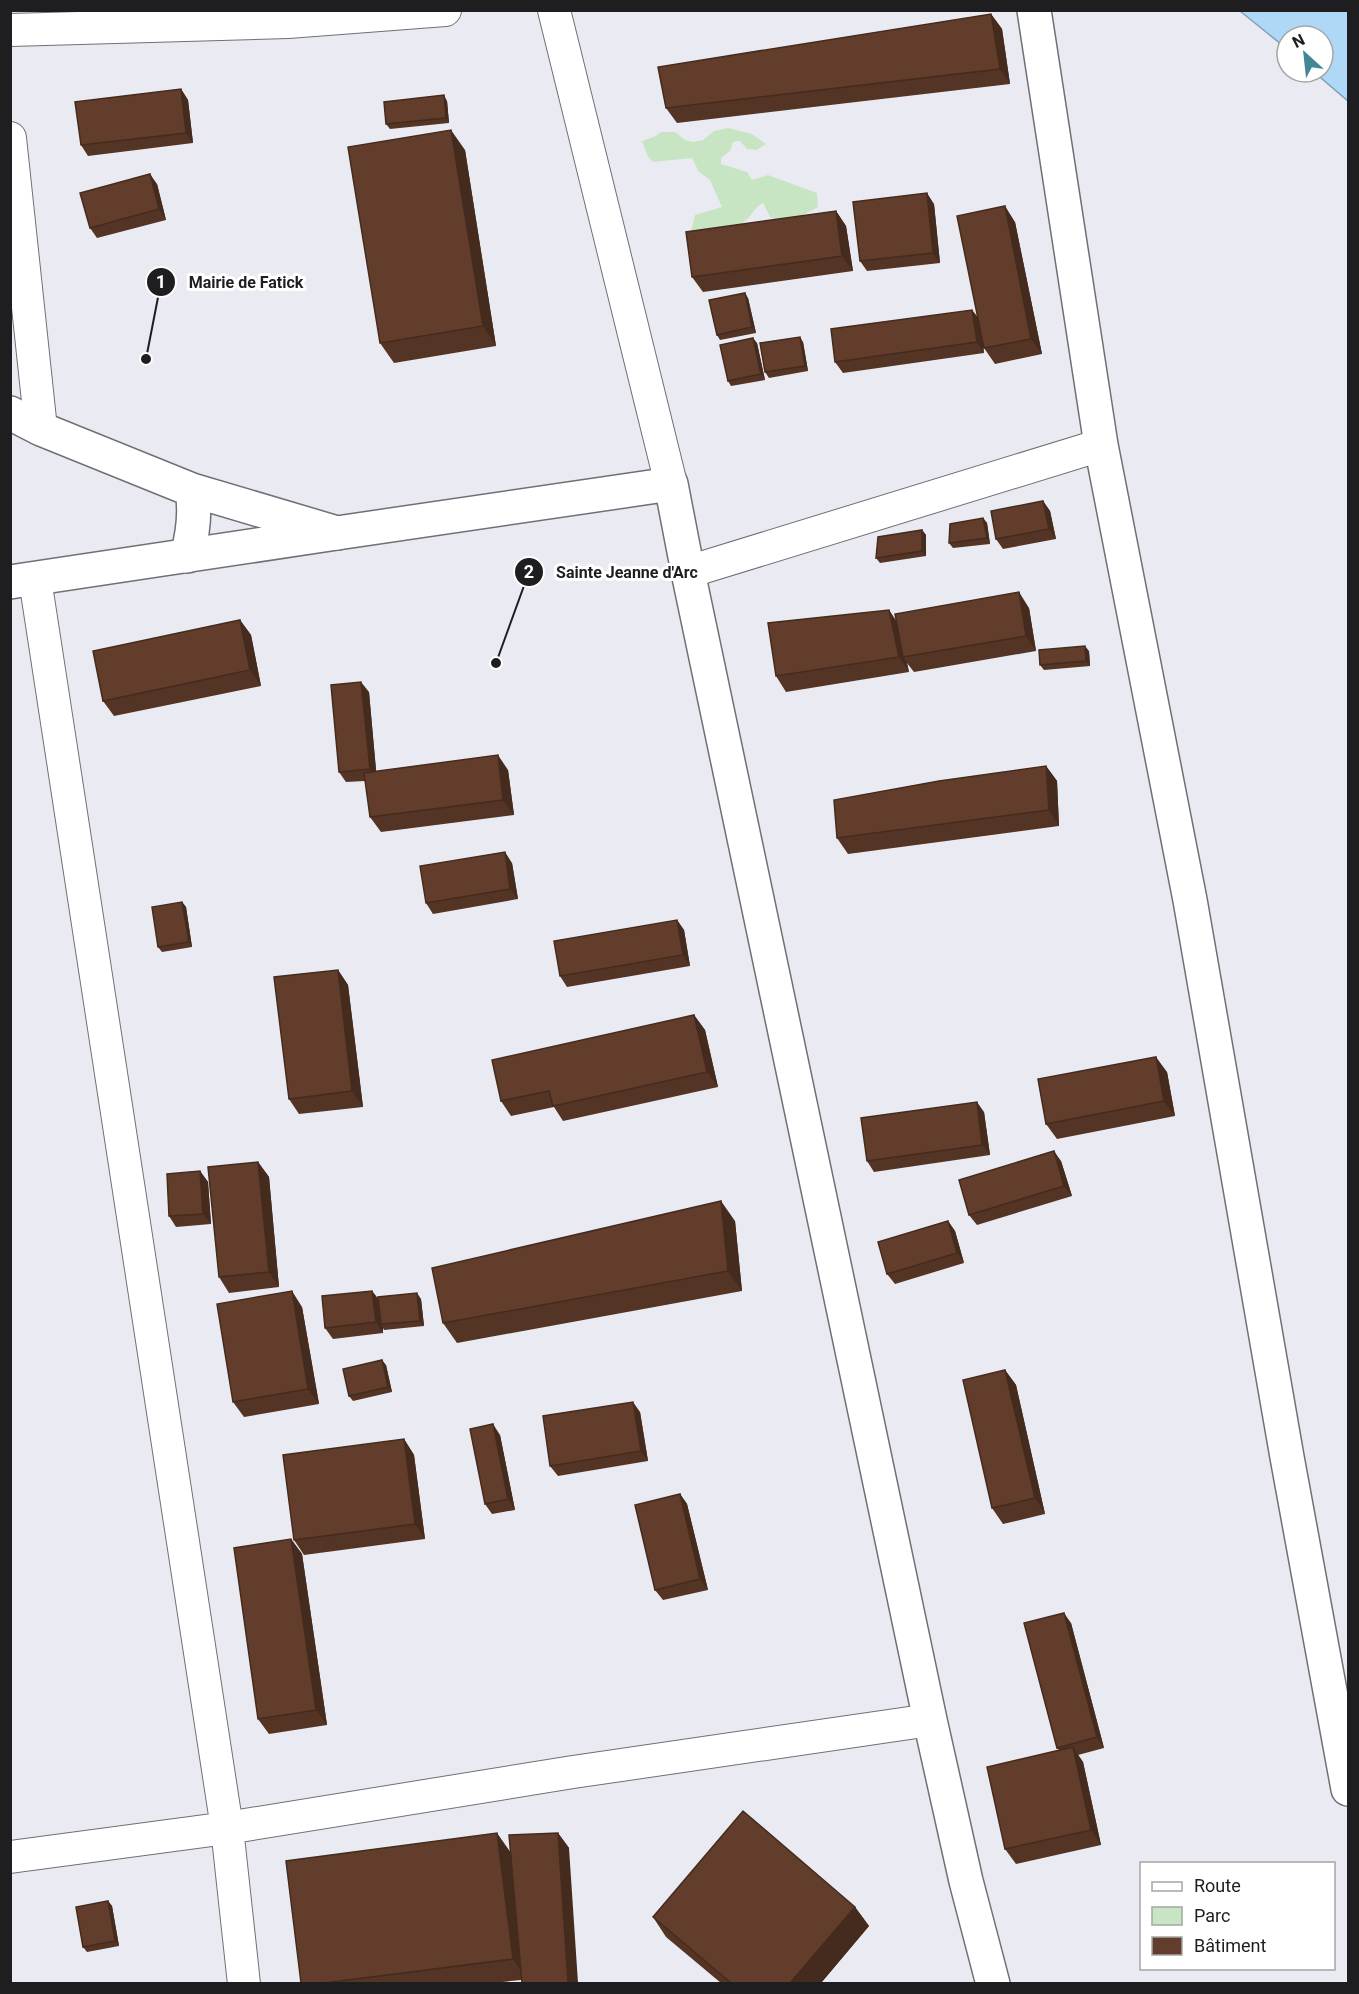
<svg xmlns="http://www.w3.org/2000/svg" width="1359" height="1994" font-family="Roboto,sans-serif">
<style>
.green{fill:#c7e5c3}
.water{fill:#aed8f5;stroke:#83a0b5;stroke-width:1.5}
.lines{fill:none;stroke-linecap:round;stroke-linejoin:round}
.street-casing{stroke:#6f7076;stroke-width:34}
.secondary-casing{stroke:#6f7076;stroke-width:36}
.primary-casing{stroke:#6f7076;stroke-width:36}
.street{stroke:#fff;stroke-width:32}
.secondary{stroke:#fff;stroke-width:33}
.primary{stroke:#fff;stroke-width:33}
.wall{fill:#543425}
.shaded-wall{fill:#452b1e}
.building{fill:#623d2b;stroke:#452b1e;stroke-width:1.5}
.leader{fill:none;stroke:#1e1e21;stroke-width:2}
.callout-dot{fill:#1e1e21;stroke:#fff;stroke-width:2}
.mark-label{font-size:18px;text-anchor:middle;font-weight:bold;fill:#fff}
.callout-label{font-size:16px;text-anchor:middle;font-weight:bold;fill:#1e1e21;stroke:#fff;stroke-width:6;stroke-linejoin:round;paint-order:stroke}
</style>
<rect width="100%" height="100%" fill="#eaebf2"/>
<path class="green" d="M 728,128 L 752,134 L 766,144 L 757,150 L 747,149 L 740,141 L 733,142 L 730,151 L 721,158 L 721,164 L 747,172 L 752,180 L 768,175 L 817,193 L 818,207 L 788,223 L 770,217 L 763,203 C 755,207 753,214 746,220 C 730,235 711,233 690,235 L 695,215 L 722,207 L 710,180 L 699,172 L 692,158 L 653,162 L 648,157 L 642,141 L 656,136 L 661,132 L 675,132 L 685,140 L 693,142 L 703,140 L 714,131 Z"/>
<path class="water" d="M 1240,11 L 1348,11 L 1348,101 L 1314,72 L 1323,72 L 1323,36 L 1287,36 L 1287,49 Z"/>
<g class="lines">
<g class="street-casing">
<path id="street" d="M 554,10 L 671,484
M 10,30 L 288,22 L 445,10
M 10,138 L 41,429
M 688,572 L 1101,445
M 35,579 L 227,1828 L 244,1984
M 10,1857 L 227,1828 L 573,1772 L 930,1720"/>
</g>
<g class="secondary-casing">
<path id="secondary" d="M 1034,10 L 1101,445 L 1190,900 L 1287,1457 L 1348,1789
M 10,582 L 337,533"/>
</g>
<g class="primary-casing">
<path id="primary" d="M 10,413 L 41,429 L 192,490 L 337,533 L 671,484 L 688,572 L 930,1720 L 966,1881 L 993,1984
M 187,556 C 193,534 196,513 192,490"/>
</g>
<use href="#street" class="street"/>
<use href="#secondary" class="secondary"/>
<use href="#primary" class="primary"/>
</g>
<path class="wall" d="M 991,14 L 1002,29 L 1010,84 L 677,123 L 666,108 Z
M 181,89 L 188,100 L 193,143 L 88,156 L 81,145 Z
M 447,101 L 449,123 L 390,129 L 386,124 Z
M 465,150 L 496,346 L 394,363 L 380,343 Z
M 157,184 L 166,220 L 97,238 L 90,228 Z
M 934,204 L 940,263 L 867,271 L 860,261 Z
M 836,211 L 846,226 L 853,271 L 703,292 L 692,277 Z
M 1015,222 L 1042,354 L 995,364 L 984,348 L 982,340 L 984,353 L 843,373 L 835,362 L 972,310 L 978,318 Z
M 748,298 L 756,333 L 720,340 L 717,335 Z
M 803,342 L 808,371 L 769,378 L 765,372 Z
M 757,343 L 765,380 L 731,386 L 728,381 Z
M 1043,501 L 1050,511 L 1056,539 L 1003,549 L 996,539 Z
M 983,518 L 987,523 L 990,544 L 953,548 L 949,543 Z
M 922,530 L 926,535 L 926,556 L 880,563 L 876,558 Z
M 1029,608 L 1036,651 L 914,672 L 907,663 L 909,672 L 786,692 L 776,676 L 889,610 L 897,622 Z
M 240,620 L 251,635 L 261,686 L 114,716 L 103,701 Z
M 1089,651 L 1090,666 L 1044,670 L 1040,665 Z
M 369,692 L 376,771 L 508,770 L 514,815 L 381,832 L 370,817 L 365,781 L 346,782 L 339,772 Z
M 1046,766 L 1057,781 L 1059,826 L 848,854 L 837,838 Z
M 512,863 L 518,899 L 433,914 L 426,903 Z
M 182,902 L 186,907 L 192,947 L 162,952 L 158,947 Z
M 677,920 L 684,930 L 690,966 L 567,987 L 560,976 Z
M 338,970 L 348,985 L 363,1107 L 299,1114 L 289,1099 Z
M 694,1015 L 705,1030 L 718,1087 L 563,1121 L 554,1107 L 511,1116 L 501,1101 Z
M 1167,1072 L 1175,1116 L 1057,1139 L 1046,1124 Z
M 984,1112 L 990,1155 L 874,1172 L 867,1161 Z
M 1061,1161 L 1072,1196 L 977,1225 L 969,1215 Z
M 258,1162 L 269,1177 L 279,1287 L 229,1293 L 219,1277 Z
M 200,1171 L 208,1182 L 211,1224 L 176,1227 L 169,1216 Z
M 735,1221 L 742,1291 L 457,1343 L 443,1323 Z
M 948,1221 L 955,1231 L 964,1263 L 895,1284 L 887,1274 Z
M 372,1291 L 378,1299 L 421,1299 L 424,1326 L 384,1330 L 383,1328 L 383,1333 L 333,1339 L 325,1328 Z
M 302,1307 L 319,1404 L 244,1417 L 233,1402 Z
M 386,1365 L 392,1392 L 353,1401 L 349,1396 Z
M 1005,1370 L 1016,1385 L 1045,1514 L 1003,1524 L 992,1508 Z
M 640,1412 L 648,1461 L 558,1476 L 550,1466 Z
M 500,1435 L 515,1510 L 492,1514 L 485,1504 Z
M 404,1439 L 414,1455 L 425,1539 L 304,1555 L 294,1540 Z
M 680,1494 L 687,1504 L 708,1590 L 663,1600 L 655,1590 Z
M 291,1539 L 302,1554 L 327,1725 L 269,1734 L 258,1719 Z
M 1071,1623 L 1104,1748 L 1078,1755 L 1083,1762 L 1101,1845 L 1016,1864 L 1005,1849 L 1059,1750 L 1057,1748 Z
M 558,1833 L 569,1848 L 521,1980 L 492,1983 L 301,1983 L 511,1853 Z
M 108,1901 L 112,1906 L 119,1946 L 87,1952 L 83,1947 Z
M 855,1907 L 869,1926 L 821,1983 L 721,1983 L 666,1937 L 653,1917 Z"/>
<path class="shaded-wall" d="M 991,14 L 1002,29 L 1010,84 L 1000,69 Z
M 181,89 L 188,100 L 193,143 L 186,133 Z
M 444,95 L 447,101 L 449,123 L 446,118 Z
M 451,130 L 465,150 L 496,346 L 483,326 Z
M 150,174 L 157,184 L 166,220 L 159,209 Z
M 927,193 L 934,204 L 940,263 L 933,253 Z
M 1005,206 L 1015,222 L 1042,354 L 1031,339 Z
M 836,211 L 846,226 L 853,271 L 842,256 Z
M 745,293 L 748,298 L 756,333 L 752,327 Z
M 972,310 L 980,320 L 984,353 L 977,342 Z
M 800,337 L 803,342 L 808,371 L 805,366 Z
M 753,338 L 757,343 L 765,380 L 761,374 Z
M 1043,501 L 1050,511 L 1056,539 L 1049,529 Z
M 983,518 L 987,523 L 990,544 L 987,538 Z
M 922,530 L 926,535 L 926,556 L 922,551 Z
M 1019,592 L 1029,608 L 1036,651 L 1026,636 Z
M 889,610 L 899,626 L 903,657 L 907,663 L 909,672 L 899,657 Z
M 240,620 L 251,635 L 261,686 L 250,670 Z
M 1085,646 L 1089,651 L 1090,666 L 1086,661 Z
M 361,682 L 369,692 L 377,780 L 370,769 Z
M 498,755 L 508,770 L 514,815 L 503,800 Z
M 1046,766 L 1057,781 L 1059,826 L 1049,810 Z
M 505,852 L 512,863 L 518,899 L 510,889 Z
M 182,902 L 186,907 L 192,947 L 189,942 Z
M 677,920 L 684,930 L 690,966 L 683,955 Z
M 338,970 L 348,985 L 363,1107 L 352,1091 Z
M 694,1015 L 705,1030 L 718,1087 L 707,1072 Z
M 1156,1057 L 1167,1072 L 1175,1116 L 1164,1101 Z
M 977,1102 L 984,1112 L 990,1155 L 982,1145 Z
M 1054,1151 L 1061,1161 L 1072,1196 L 1064,1186 Z
M 258,1162 L 269,1177 L 279,1287 L 269,1272 Z
M 200,1171 L 208,1182 L 211,1224 L 203,1214 Z
M 721,1201 L 735,1221 L 742,1291 L 728,1271 Z
M 948,1221 L 955,1231 L 964,1263 L 957,1253 Z
M 292,1291 L 302,1307 L 319,1404 L 308,1389 Z
M 372,1291 L 380,1301 L 381,1324 L 383,1328 L 383,1333 L 376,1322 Z
M 417,1293 L 421,1299 L 424,1326 L 420,1321 Z
M 382,1360 L 386,1365 L 392,1392 L 388,1387 Z
M 1005,1370 L 1016,1385 L 1045,1514 L 1035,1498 Z
M 633,1402 L 640,1412 L 648,1461 L 641,1451 Z
M 493,1424 L 500,1435 L 515,1510 L 508,1499 Z
M 404,1439 L 414,1455 L 425,1539 L 415,1524 Z
M 680,1494 L 687,1504 L 708,1590 L 700,1579 Z
M 291,1539 L 302,1554 L 327,1725 L 316,1710 Z
M 1064,1613 L 1071,1623 L 1104,1748 L 1097,1737 Z
M 1073,1747 L 1083,1762 L 1101,1845 L 1091,1830 Z
M 497,1833 L 511,1853 L 527,1979 L 513,1959 Z
M 558,1833 L 569,1848 L 578,1983 L 568,1983 Z
M 108,1901 L 112,1906 L 119,1946 L 115,1941 Z
M 855,1907 L 869,1926 L 821,1983 L 790,1983 Z"/>
<path class="building" d="M 991,14 L 1000,69 L 666,108 L 658,67 Z
M 181,89 L 186,133 L 81,145 L 75,102 Z
M 444,95 L 446,118 L 386,124 L 384,102 Z
M 451,130 L 483,326 L 380,343 L 348,147 Z
M 150,174 L 159,209 L 90,228 L 80,193 Z
M 927,193 L 933,253 L 860,261 L 853,202 Z
M 1005,206 L 1031,339 L 984,348 L 957,216 Z
M 836,211 L 842,256 L 692,277 L 686,232 Z
M 745,293 L 752,327 L 717,335 L 709,300 Z
M 972,310 L 977,342 L 835,362 L 831,329 Z
M 800,337 L 805,366 L 765,372 L 760,343 Z
M 753,338 L 761,374 L 728,381 L 720,345 Z
M 1043,501 L 1049,529 L 996,539 L 991,511 Z
M 983,518 L 987,538 L 949,543 L 950,524 Z
M 922,530 L 922,551 L 876,558 L 878,537 Z
M 1019,592 L 1026,636 L 903,657 L 895,614 Z
M 889,610 L 899,657 L 776,676 L 768,623 Z
M 240,620 L 250,670 L 103,701 L 93,651 Z
M 1085,646 L 1086,661 L 1040,665 L 1039,650 Z
M 361,682 L 370,769 L 339,772 L 331,685 Z
M 498,755 L 503,800 L 370,817 L 364,773 Z
M 1046,766 L 1049,810 L 837,838 L 834,800 L 939,781 Z
M 505,852 L 510,889 L 426,903 L 420,866 Z
M 182,902 L 189,942 L 158,947 L 152,907 Z
M 677,920 L 683,955 L 560,976 L 554,941 Z
M 338,970 L 352,1091 L 289,1099 L 274,977 Z
M 694,1015 L 707,1072 L 553,1106 L 549,1091 L 501,1101 L 492,1060 Z
M 1156,1057 L 1164,1101 L 1046,1124 L 1038,1079 Z
M 977,1102 L 982,1145 L 867,1161 L 861,1118 Z
M 1054,1151 L 1064,1186 L 969,1215 L 959,1180 Z
M 258,1162 L 269,1272 L 219,1277 L 208,1167 Z
M 200,1171 L 203,1214 L 169,1216 L 167,1174 Z
M 721,1201 L 728,1271 L 443,1323 L 432,1268 Z
M 948,1221 L 957,1253 L 887,1274 L 878,1242 Z
M 292,1291 L 308,1389 L 233,1402 L 217,1304 Z
M 372,1291 L 376,1322 L 325,1328 L 322,1296 Z
M 417,1293 L 420,1321 L 381,1324 L 378,1297 Z
M 382,1360 L 388,1387 L 349,1396 L 343,1369 Z
M 1005,1370 L 1035,1498 L 992,1508 L 963,1380 Z
M 633,1402 L 641,1451 L 550,1466 L 543,1416 Z
M 493,1424 L 508,1499 L 485,1504 L 470,1429 Z
M 404,1439 L 415,1524 L 294,1540 L 283,1455 Z
M 680,1494 L 700,1579 L 655,1590 L 635,1505 Z
M 291,1539 L 316,1710 L 258,1719 L 234,1548 Z
M 1064,1613 L 1097,1737 L 1057,1748 L 1024,1623 Z
M 1073,1747 L 1091,1830 L 1005,1849 L 987,1767 Z
M 743,1811 L 855,1907 L 790,1983 L 731,1983 L 653,1917 Z
M 497,1833 L 513,1959 L 324,1983 L 301,1983 L 286,1861 Z
M 558,1833 L 568,1983 L 522,1983 L 509,1835 Z
M 108,1901 L 115,1941 L 83,1947 L 76,1907 Z"/>
<path class="leader" d="M146 359L161 282M496 663L529 572"/>
<g class="callout-dot">
<circle cx="146" cy="359" r="6"/>
<circle cx="496" cy="663" r="6"/>
<circle cx="161" cy="282" r="15"/>
<circle cx="529" cy="572" r="15"/>
</g>
<g class="mark-label">
<text x="161" y="288">1</text>
<text x="529" y="578">2</text>
</g>
<g class="callout-label">
<text x="246" y="288">Mairie de Fatick</text>
<text x="627" y="578">Sainte Jeanne d'Arc</text>
</g>
<rect width="1359" height="1994" fill="none" stroke="#1e1e21" stroke-width="24"/>
<rect x="1140" y="1862" width="195" height="108" fill="#ffffff" stroke="#a5a5a6" stroke-width="1.5"/>
<rect x="1152" y="1882" width="30" height="9" fill="#ffffff" stroke="#a5a5a6" stroke-width="1.5"/>
<text x="1194" y="1892" font-size="18" fill="#1e1e21">Route</text>
<rect x="1152" y="1907" width="30" height="18" fill="#c7e5c3" stroke="#a5a5a6" stroke-width="1.5"/>
<text x="1194" y="1922" font-size="18" fill="#1e1e21">Parc</text>
<rect x="1152" y="1937" width="30" height="18" fill="#623d2b" stroke="#a5a5a6" stroke-width="1.5"/>
<text x="1194" y="1952" font-size="18" fill="#1e1e21">Bâtiment</text>
<g transform="translate(1305 54) rotate(333)"><circle r="28" fill="#ffffff" stroke="#a5a5a6" stroke-width="1.5"/>
<path d="M0-4.5L10 22L0 15L-10 22Z" fill="#428794"/>
<text y="-9" font-size="16" font-weight="bold" text-anchor="middle" fill="#1e1e21">N</text>
</g>
</svg>
